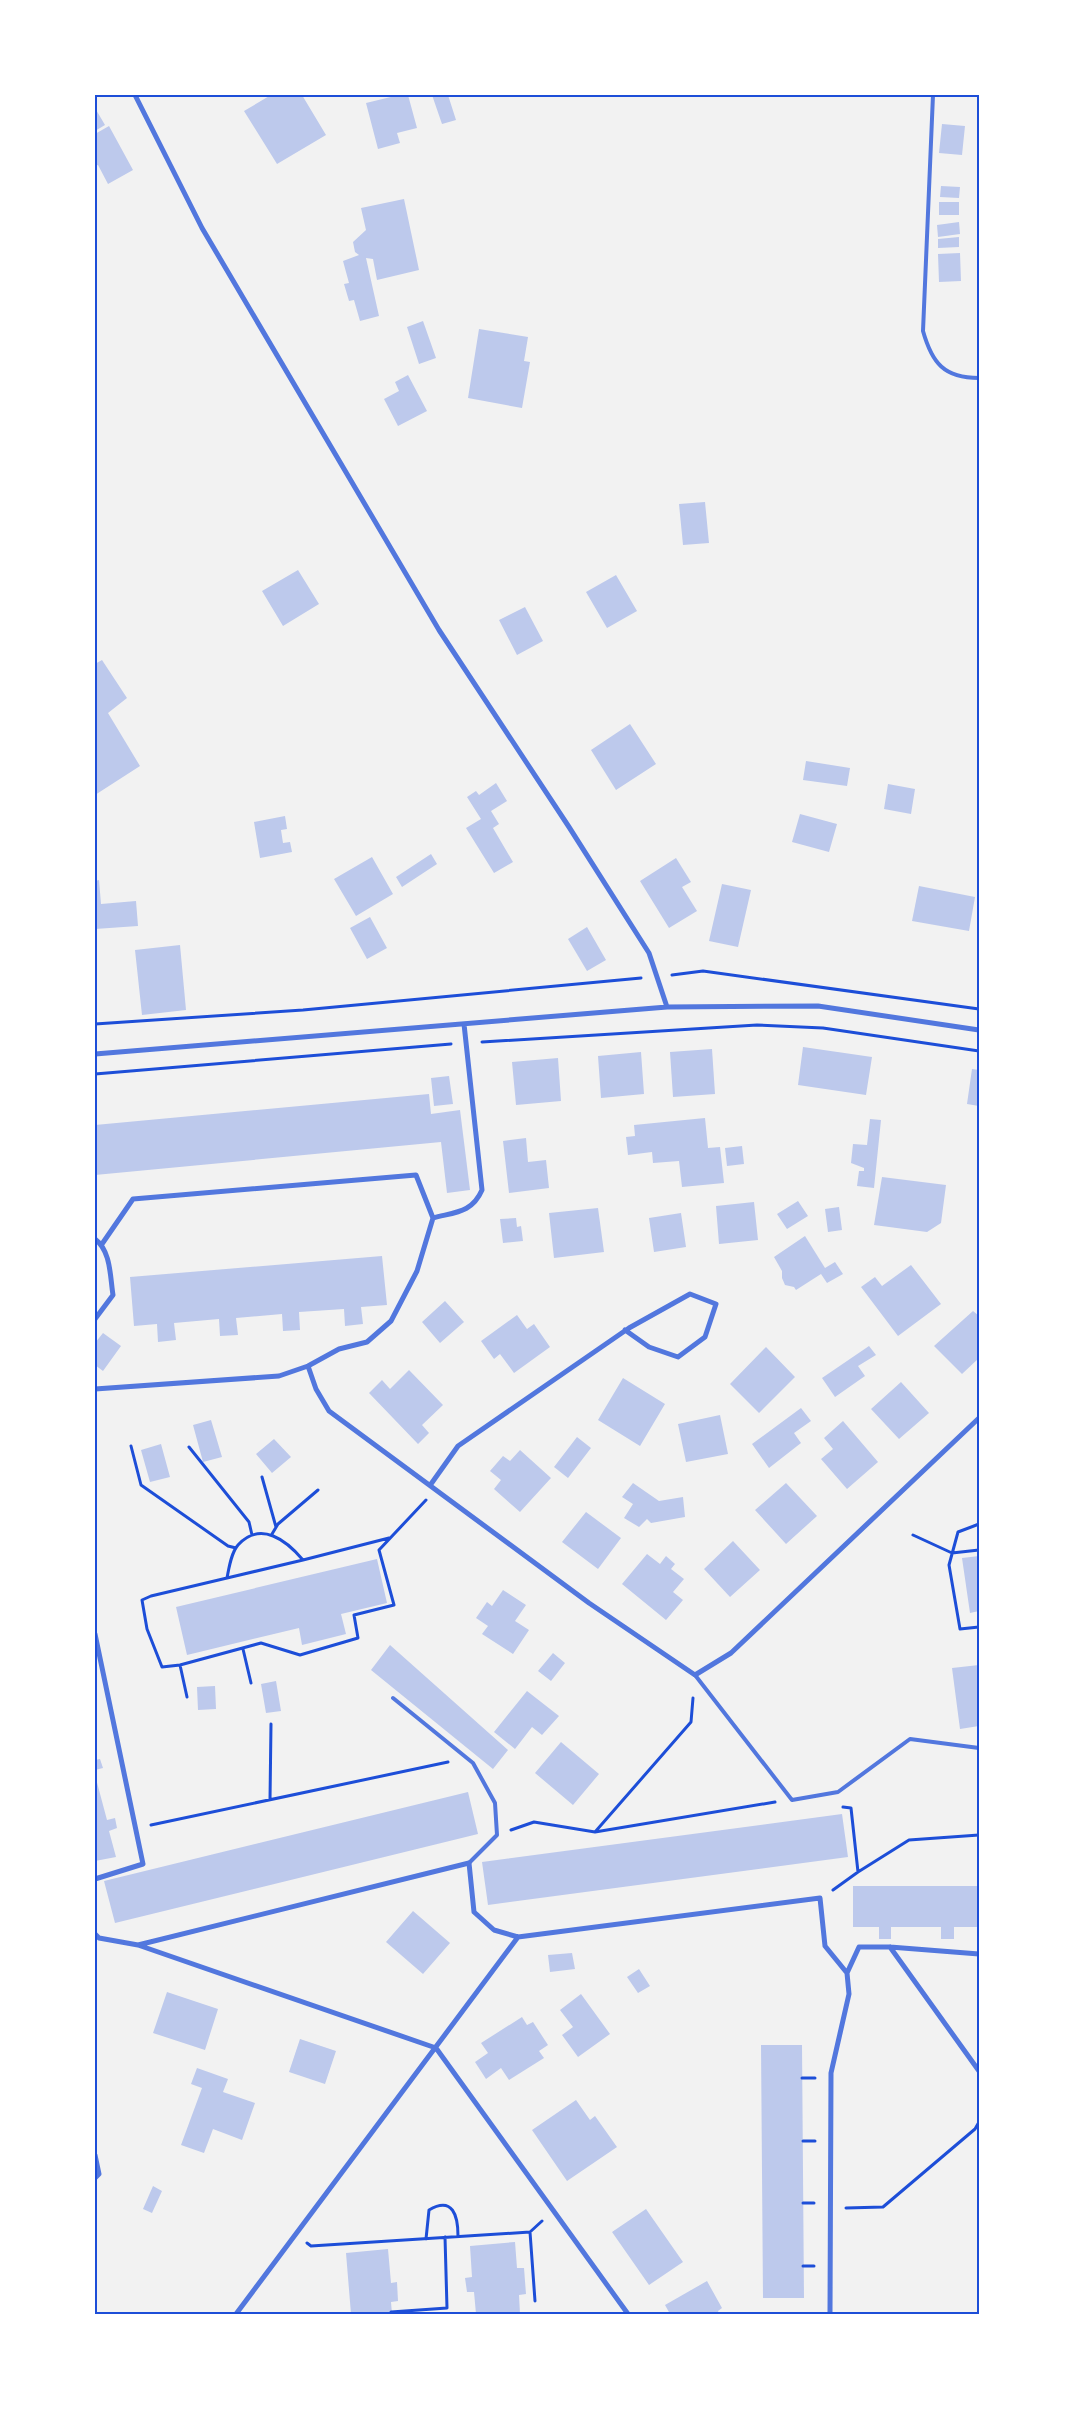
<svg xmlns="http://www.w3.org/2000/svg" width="1074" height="2409" font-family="Karla,sans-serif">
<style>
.building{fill:#bdc9ec}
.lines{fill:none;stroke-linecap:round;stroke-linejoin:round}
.path{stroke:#1d4ed8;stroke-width:3}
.service{stroke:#5277de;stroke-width:4}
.minor{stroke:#5277de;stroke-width:5}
.neatline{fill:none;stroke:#1d4ed8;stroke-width:2}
</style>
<rect width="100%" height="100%" fill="#f2f2f2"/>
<path class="building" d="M 271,95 L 302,95 L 326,135 L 277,164 L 244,111 Z
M 399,95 L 408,95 L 417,128 L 397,133 L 400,143 L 378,149 L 366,103 Z
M 432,95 L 448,95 L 456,120 L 442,124 Z
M 95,108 L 105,125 L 95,131 Z
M 942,124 L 965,126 L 962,155 L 939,153 Z
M 109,126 L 133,170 L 108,184 L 98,165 L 95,166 L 95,134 Z
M 941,186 L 960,187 L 959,198 L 940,197 Z
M 404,199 L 419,270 L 377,280 L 373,259 L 366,258 L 379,316 L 360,321 L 354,300 L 349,301 L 344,284 L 349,283 L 343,261 L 359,255 L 355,252 L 353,242 L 366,230 L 361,208 Z
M 939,202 L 959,202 L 959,215 L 939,215 Z
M 959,222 L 960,234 L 938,237 L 937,225 Z
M 959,237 L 959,247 L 938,248 L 938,239 Z
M 960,253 L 961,281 L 939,282 L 938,254 Z
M 423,321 L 436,358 L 419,364 L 407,327 Z
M 479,329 L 528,337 L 524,361 L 530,362 L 522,408 L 468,398 Z
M 408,375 L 427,411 L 398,426 L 384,399 L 399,391 L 395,382 Z
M 705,502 L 709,543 L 683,545 L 679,504 Z
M 298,570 L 319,604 L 283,626 L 262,591 Z
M 616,575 L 637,611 L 607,628 L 586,592 Z
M 525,607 L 543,641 L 517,655 L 499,620 Z
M 102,660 L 127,698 L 108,713 L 140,766 L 95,795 L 95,664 Z
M 630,724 L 656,764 L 616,790 L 591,750 Z
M 806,761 L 850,768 L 847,786 L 803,780 Z
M 496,783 L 507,801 L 491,811 L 499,824 L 493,828 L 513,862 L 494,873 L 466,828 L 481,819 L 467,797 L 476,791 L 479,795 Z
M 888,784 L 915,789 L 911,814 L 884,809 Z
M 800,814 L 837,824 L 829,852 L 792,842 Z
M 285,816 L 287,829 L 281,830 L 283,843 L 290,842 L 292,852 L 260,858 L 254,822 Z
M 431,854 L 437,864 L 402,887 L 396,877 Z
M 372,857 L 393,894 L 356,916 L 334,879 Z
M 676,858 L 691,882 L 682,887 L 697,911 L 669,928 L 640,881 Z
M 99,880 L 101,904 L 136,901 L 138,926 L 95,929 L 95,881 Z
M 722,884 L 751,890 L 738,947 L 709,941 Z
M 919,886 L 975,897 L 969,931 L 912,921 Z
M 370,917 L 387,948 L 367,959 L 350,928 Z
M 587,927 L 606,960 L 587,971 L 568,939 Z
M 180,945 L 186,1010 L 142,1015 L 135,950 Z
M 803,1047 L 872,1057 L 866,1095 L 798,1085 Z
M 712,1049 L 715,1094 L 673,1097 L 670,1052 Z
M 641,1052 L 644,1094 L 601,1098 L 598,1056 Z
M 558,1058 L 561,1101 L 516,1105 L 512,1062 Z
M 972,1069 L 979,1070 L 979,1106 L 967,1104 Z
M 449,1076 L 453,1104 L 434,1106 L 431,1078 Z
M 429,1094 L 431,1114 L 460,1110 L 470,1190 L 447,1193 L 441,1142 L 95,1175 L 95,1125 Z
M 705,1118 L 708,1148 L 720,1147 L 724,1183 L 682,1187 L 679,1161 L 653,1163 L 652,1152 L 628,1155 L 626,1137 L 635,1136 L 634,1125 Z
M 870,1119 L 881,1120 L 874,1188 L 857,1186 L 859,1171 L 864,1171 L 864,1168 L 851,1163 L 853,1144 L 867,1145 Z
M 526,1138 L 528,1162 L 546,1160 L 549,1188 L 509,1193 L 503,1141 Z
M 742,1146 L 744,1164 L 727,1166 L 725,1148 Z
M 882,1177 L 946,1185 L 941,1223 L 927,1232 L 874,1225 Z
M 798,1201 L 808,1216 L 787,1229 L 777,1214 Z
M 754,1202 L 758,1240 L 719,1244 L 716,1206 Z
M 839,1207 L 842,1230 L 828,1232 L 825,1209 Z
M 598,1208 L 604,1252 L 554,1258 L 549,1213 Z
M 681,1213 L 686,1247 L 654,1252 L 649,1218 Z
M 516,1218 L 517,1227 L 521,1226 L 523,1241 L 503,1243 L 500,1219 Z
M 805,1236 L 825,1268 L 835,1262 L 843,1274 L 827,1283 L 821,1274 L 796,1290 L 794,1287 L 785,1285 L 782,1278 L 782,1271 L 774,1257 Z
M 382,1256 L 387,1305 L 361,1307 L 363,1324 L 345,1326 L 344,1309 L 299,1312 L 300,1330 L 283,1331 L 282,1314 L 236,1318 L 238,1335 L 220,1336 L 219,1319 L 174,1323 L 176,1340 L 158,1342 L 157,1324 L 134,1326 L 130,1277 Z
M 911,1265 L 941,1304 L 898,1336 L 861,1287 L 875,1277 L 882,1286 Z
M 445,1301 L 464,1322 L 440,1343 L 422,1322 Z
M 973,1311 L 979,1316 L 979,1358 L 962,1374 L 934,1346 Z
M 517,1315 L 527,1329 L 534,1324 L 550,1347 L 514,1373 L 500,1354 L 494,1359 L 481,1341 Z
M 103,1333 L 121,1346 L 103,1371 L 95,1365 L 95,1343 Z
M 869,1346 L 876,1355 L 858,1366 L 865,1376 L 835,1397 L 822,1378 Z
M 766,1347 L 795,1377 L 759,1413 L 730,1384 Z
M 409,1370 L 443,1405 L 422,1425 L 429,1433 L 418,1444 L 369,1393 L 382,1380 L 390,1389 Z
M 623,1378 L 665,1404 L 640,1446 L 598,1420 Z
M 901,1382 L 929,1413 L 899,1439 L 871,1409 Z
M 801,1408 L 811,1421 L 794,1433 L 801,1443 L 769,1468 L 752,1444 Z
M 720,1415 L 728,1454 L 686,1462 L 678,1424 Z
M 211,1420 L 222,1457 L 203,1462 L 193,1425 Z
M 843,1421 L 878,1462 L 847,1489 L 821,1459 L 833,1449 L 824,1438 Z
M 577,1437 L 591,1448 L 568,1478 L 554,1467 Z
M 274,1439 L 291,1457 L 272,1473 L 256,1454 Z
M 161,1444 L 170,1477 L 150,1482 L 141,1450 Z
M 520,1450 L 551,1478 L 520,1512 L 494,1489 L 501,1480 L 490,1471 L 503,1456 L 510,1461 Z
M 633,1483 L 659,1501 L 683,1497 L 685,1517 L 651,1523 L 647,1519 L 639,1527 L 624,1518 L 633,1504 L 622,1497 Z
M 786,1483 L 817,1516 L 786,1544 L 755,1510 Z
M 586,1512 L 621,1538 L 598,1569 L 562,1542 Z
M 733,1541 L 760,1570 L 730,1597 L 704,1569 Z
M 647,1554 L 660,1564 L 666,1556 L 675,1564 L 671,1569 L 684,1579 L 673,1592 L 683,1600 L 666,1620 L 622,1584 Z
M 979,1556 L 979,1611 L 970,1613 L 962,1558 Z
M 377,1559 L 387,1603 L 341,1614 L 346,1634 L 302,1645 L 299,1628 L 187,1655 L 176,1607 Z
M 503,1590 L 526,1605 L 515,1621 L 529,1630 L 513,1654 L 482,1634 L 488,1626 L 476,1618 L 487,1602 L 492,1606 Z
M 390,1645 L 508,1750 L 493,1769 L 371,1670 Z
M 553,1653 L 565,1663 L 551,1681 L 538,1671 Z
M 979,1665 L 979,1726 L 960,1729 L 952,1668 Z
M 276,1681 L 281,1711 L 266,1713 L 261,1684 Z
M 215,1686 L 216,1709 L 198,1710 L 197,1687 Z
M 527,1691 L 559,1716 L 542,1735 L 532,1727 L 515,1749 L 494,1732 Z
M 561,1742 L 599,1774 L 573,1805 L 535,1773 Z
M 100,1759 L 103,1768 L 95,1770 L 95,1760 Z
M 95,1775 L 107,1820 L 115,1818 L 117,1828 L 109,1831 L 116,1857 L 95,1861 Z
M 468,1792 L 478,1834 L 115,1923 L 104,1881 Z
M 842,1814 L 848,1857 L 488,1905 L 482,1862 Z
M 853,1886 L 979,1886 L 979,1927 L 954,1927 L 954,1939 L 941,1939 L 941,1927 L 891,1927 L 891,1939 L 879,1939 L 879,1927 L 853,1927 Z
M 413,1911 L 450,1943 L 423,1974 L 386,1942 Z
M 572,1953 L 575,1969 L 550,1972 L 548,1955 Z
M 639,1969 L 650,1986 L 638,1993 L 627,1977 Z
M 167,1992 L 218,2009 L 205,2050 L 153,2033 Z
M 581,1994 L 610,2034 L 578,2057 L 562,2035 L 573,2027 L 560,2010 Z
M 522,2017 L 527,2025 L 533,2022 L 548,2045 L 539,2051 L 544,2058 L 509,2080 L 501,2068 L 486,2079 L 475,2062 L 488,2053 L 481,2043 Z
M 300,2039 L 336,2051 L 325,2084 L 289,2072 Z
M 761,2045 L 802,2045 L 804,2298 L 763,2298 Z
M 197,2068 L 228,2079 L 223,2092 L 255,2103 L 242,2140 L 213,2129 L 204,2153 L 181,2145 L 202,2088 L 191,2084 Z
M 576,2100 L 590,2120 L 595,2116 L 617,2147 L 567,2181 L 532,2130 Z
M 153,2186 L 162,2191 L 152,2213 L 143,2209 Z
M 646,2209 L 683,2262 L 649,2285 L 612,2232 Z
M 515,2242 L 517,2268 L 524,2268 L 526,2294 L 519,2295 L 520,2314 L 476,2314 L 474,2292 L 467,2292 L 465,2278 L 472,2277 L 470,2246 Z
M 388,2249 L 391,2283 L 397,2282 L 398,2301 L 391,2302 L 392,2314 L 351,2314 L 346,2253 Z
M 707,2281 L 722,2308 L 718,2311 L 719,2314 L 670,2314 L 665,2305 Z"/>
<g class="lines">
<path class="path" d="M 672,975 L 703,971 L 979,1009
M 95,1024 L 303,1010 L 641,978
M 482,1042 L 757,1025 L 823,1028 L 979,1051
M 95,1074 L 451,1044
M 131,1446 L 141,1485 L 228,1546 L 236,1548
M 189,1447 L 249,1522 L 252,1535
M 262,1477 L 276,1527
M 979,1524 L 958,1532 L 949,1565 L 960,1629 L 979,1627
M 272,1534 L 278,1524 L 318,1490
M 913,1535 L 952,1553 L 979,1550
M 389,1538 L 303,1560 C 287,1541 261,1520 238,1545 C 231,1553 229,1568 227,1578 L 151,1596 L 142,1600 L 147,1629 L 162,1667 L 180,1665 L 261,1643 L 300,1655 L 358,1638 L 354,1615 L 394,1605 L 379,1550 L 426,1500
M 227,1578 L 303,1560
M 243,1649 L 251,1683
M 180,1665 L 187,1697
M 270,1800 L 271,1724
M 151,1825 L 448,1762
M 511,1830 L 534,1822 L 595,1832 L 691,1722 L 693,1698
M 595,1832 L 775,1802
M 858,1872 L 909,1840 L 979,1835
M 833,1890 L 858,1872 L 851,1808 L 843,1807
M 802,2078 L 815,2078
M 803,2141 L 815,2141
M 803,2203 L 814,2203
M 846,2208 L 883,2207 L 975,2129 L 979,2122
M 426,2239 L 429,2210 C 453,2196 458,2216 458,2236
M 307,2243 L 311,2246 L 530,2232
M 803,2266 L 814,2266
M 535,2301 L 530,2232 L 542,2221
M 391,2312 L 447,2308 L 445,2237"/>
<path class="service" d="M 933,95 L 923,331 C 932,363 944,378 979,378
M 695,1675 L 792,1800 L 838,1792 L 910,1739 L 979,1748
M 393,1698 L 473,1763 L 495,1803 L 497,1835 L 469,1863"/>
<path class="minor" d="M 135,95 L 202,228 L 439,630 L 569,827 L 649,953 L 667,1007
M 95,1054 L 667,1007 L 818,1006 L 979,1030
M 95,1239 C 111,1251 110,1276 113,1295 L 95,1319
M 102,1244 L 133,1199 L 416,1175 L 433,1218
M 308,1366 L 316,1389 L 329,1411 L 589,1603 L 695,1675 L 731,1653 L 979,1418
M 95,1389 L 279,1376 L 308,1366 L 339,1349 L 367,1342 L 391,1321 L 417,1271 L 433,1218 C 455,1212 472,1213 482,1190 L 464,1024
M 431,1484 L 458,1446 L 629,1328 L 690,1294 L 716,1304 L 705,1337 L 678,1357 L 649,1347 L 625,1330
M 95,1634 L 143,1864 L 95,1879
M 95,1934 L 99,1938 L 138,1945 L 436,2048 L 628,2314
M 138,1945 L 469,1863 L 474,1912 L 494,1930 L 518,1937 L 820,1898 L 825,1946 L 847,1973
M 890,1947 L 979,2071
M 95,2155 L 99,2174 L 95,2178
M 236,2314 L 518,1937
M 830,2314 L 831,2073 L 849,1994 L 847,1973 L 859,1947 L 890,1947 L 979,1954"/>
</g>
<rect width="1074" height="2409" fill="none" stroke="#ffffff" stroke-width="192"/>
<rect x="96" y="96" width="882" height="2217" class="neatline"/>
</svg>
